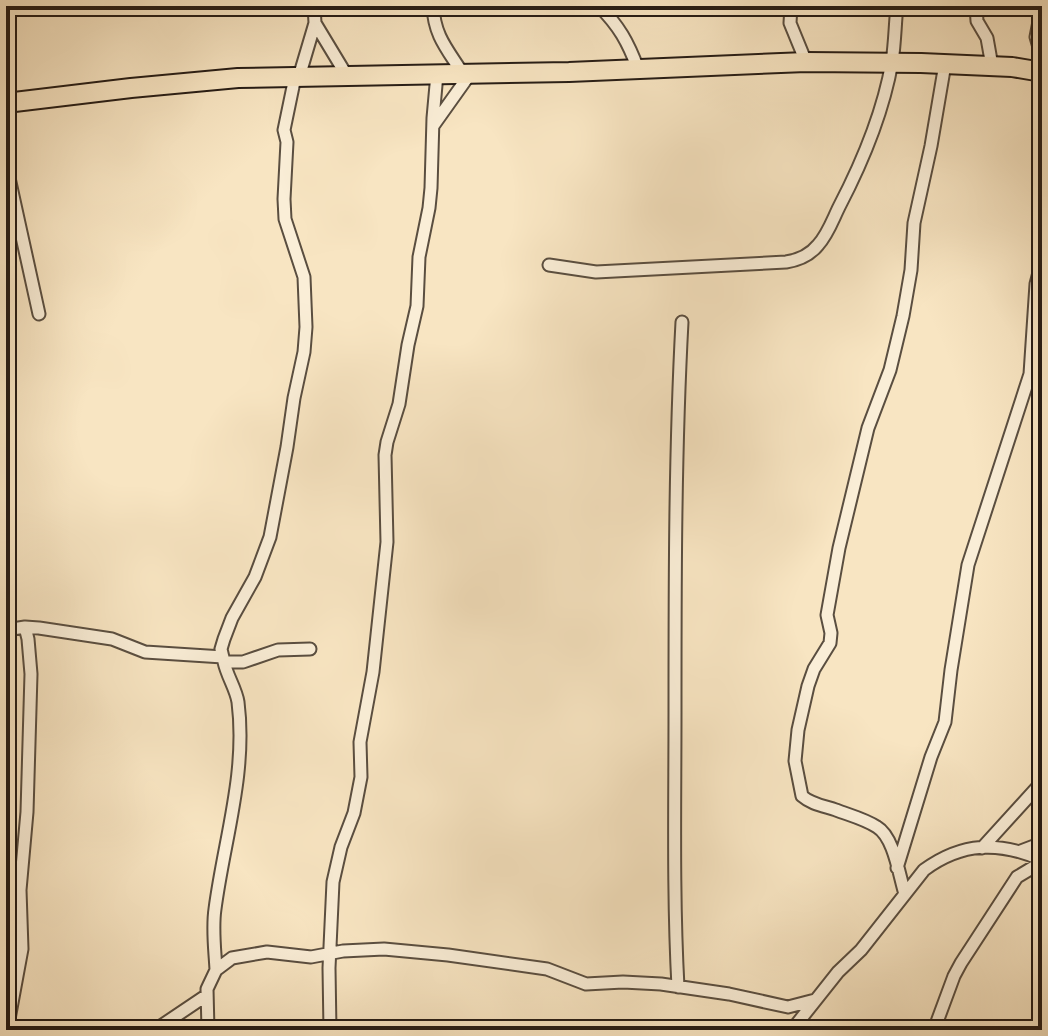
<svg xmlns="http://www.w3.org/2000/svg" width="1048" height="1036" font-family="'IM FELL French Canon',serif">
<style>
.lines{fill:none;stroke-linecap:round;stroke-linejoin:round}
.street-casing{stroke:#5a4e40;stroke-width:15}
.primary-casing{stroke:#261c15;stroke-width:22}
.street{stroke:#faeed7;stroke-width:11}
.primary{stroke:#f8e5c2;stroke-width:18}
</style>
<rect width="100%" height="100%" fill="#f8e5c2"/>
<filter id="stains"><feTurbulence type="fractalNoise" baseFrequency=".0025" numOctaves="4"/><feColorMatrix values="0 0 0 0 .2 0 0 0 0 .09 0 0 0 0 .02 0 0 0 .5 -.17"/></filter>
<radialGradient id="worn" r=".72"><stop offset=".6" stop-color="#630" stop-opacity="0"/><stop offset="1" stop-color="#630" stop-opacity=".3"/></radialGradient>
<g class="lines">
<g class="street-casing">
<path id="street" d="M 433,6 C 434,36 448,50 463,74
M 599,6 C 619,26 628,42 638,69
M 791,6 L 790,23 L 806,62
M 976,6 L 977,21 L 987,38 L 992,66
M 1042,6 L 1036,37 L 1042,58
M 315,23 L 347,76
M 295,77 L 284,130 L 287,142 L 284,199 L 285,219 L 304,277 L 306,327 L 304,352 L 294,398 L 287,447 L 270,537 L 255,577 L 232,618 L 224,639 L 221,649 L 224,662 L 243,662 L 278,650 L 310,649
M 299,77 L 315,23 L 314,6
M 433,126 L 470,74
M 6,164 L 39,314
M 549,265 L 596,272 L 786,262 C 799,260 810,255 818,245 C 828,234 833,219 839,207 C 863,161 883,113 892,62 C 895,43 895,24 897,6
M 6,630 L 25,627 L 39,628 L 112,639 L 145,652 L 223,657
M 982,848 L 1042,782
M 1021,851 L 1042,843
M 897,868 L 931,757 L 945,722 L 951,670 L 968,565 L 1030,374 L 1036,284 L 1042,261
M 905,894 C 899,875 894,837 877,827 C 865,819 849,815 836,810 C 824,806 811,804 802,796 L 795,761 L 798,730 L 808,686 L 814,669 L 830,643 L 831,633 L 827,615 L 839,548 L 868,428 L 890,370 L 903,316 L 911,270 L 914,223 L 931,146 L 945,64
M 216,970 C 215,950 212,929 215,909 C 224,840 247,773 238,702 C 236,689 227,676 224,662
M 678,987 C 673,895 675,804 675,712 C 675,582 675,452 682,322
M 7,1030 L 22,949 L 20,890 L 27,812 L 31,674 L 28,639 L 25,627
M 155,1030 L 207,995
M 208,1030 L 207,989 L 216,970 L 232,958 L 267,952 L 311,957 L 343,951 L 384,949 L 448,955 L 547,969 L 586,984 L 623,982 L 661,984 L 729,994 L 788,1007 L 815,1000
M 330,1030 L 329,968 L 333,882 L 341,847 L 354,813 L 361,777 L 360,742 L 373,672 L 387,542 L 385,455 L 387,442 L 399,404 L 408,345 L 417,306 L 419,257 L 429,208 L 431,188 L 433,118 L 437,74
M 792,1030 L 838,972 L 861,950 L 924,870 C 962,842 999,841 1042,860
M 934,1030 L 954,976 L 961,963 L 1017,877 L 1042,862"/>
</g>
<g class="primary-casing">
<path id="primary" d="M 6,103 L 131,88 L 238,78 L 569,72 L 806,62 L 921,63 L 1012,67 L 1042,72"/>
</g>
<use href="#street" class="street"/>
<use href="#primary" class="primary"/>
</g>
<rect width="1048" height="1036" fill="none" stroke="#f8e5c2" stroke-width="32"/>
<rect x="8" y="8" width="1032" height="1020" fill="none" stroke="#261c15" stroke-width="4"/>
<rect x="16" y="16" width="1016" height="1004" fill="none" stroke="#261c15" stroke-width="2"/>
<rect width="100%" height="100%" filter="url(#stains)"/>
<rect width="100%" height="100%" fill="url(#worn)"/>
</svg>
